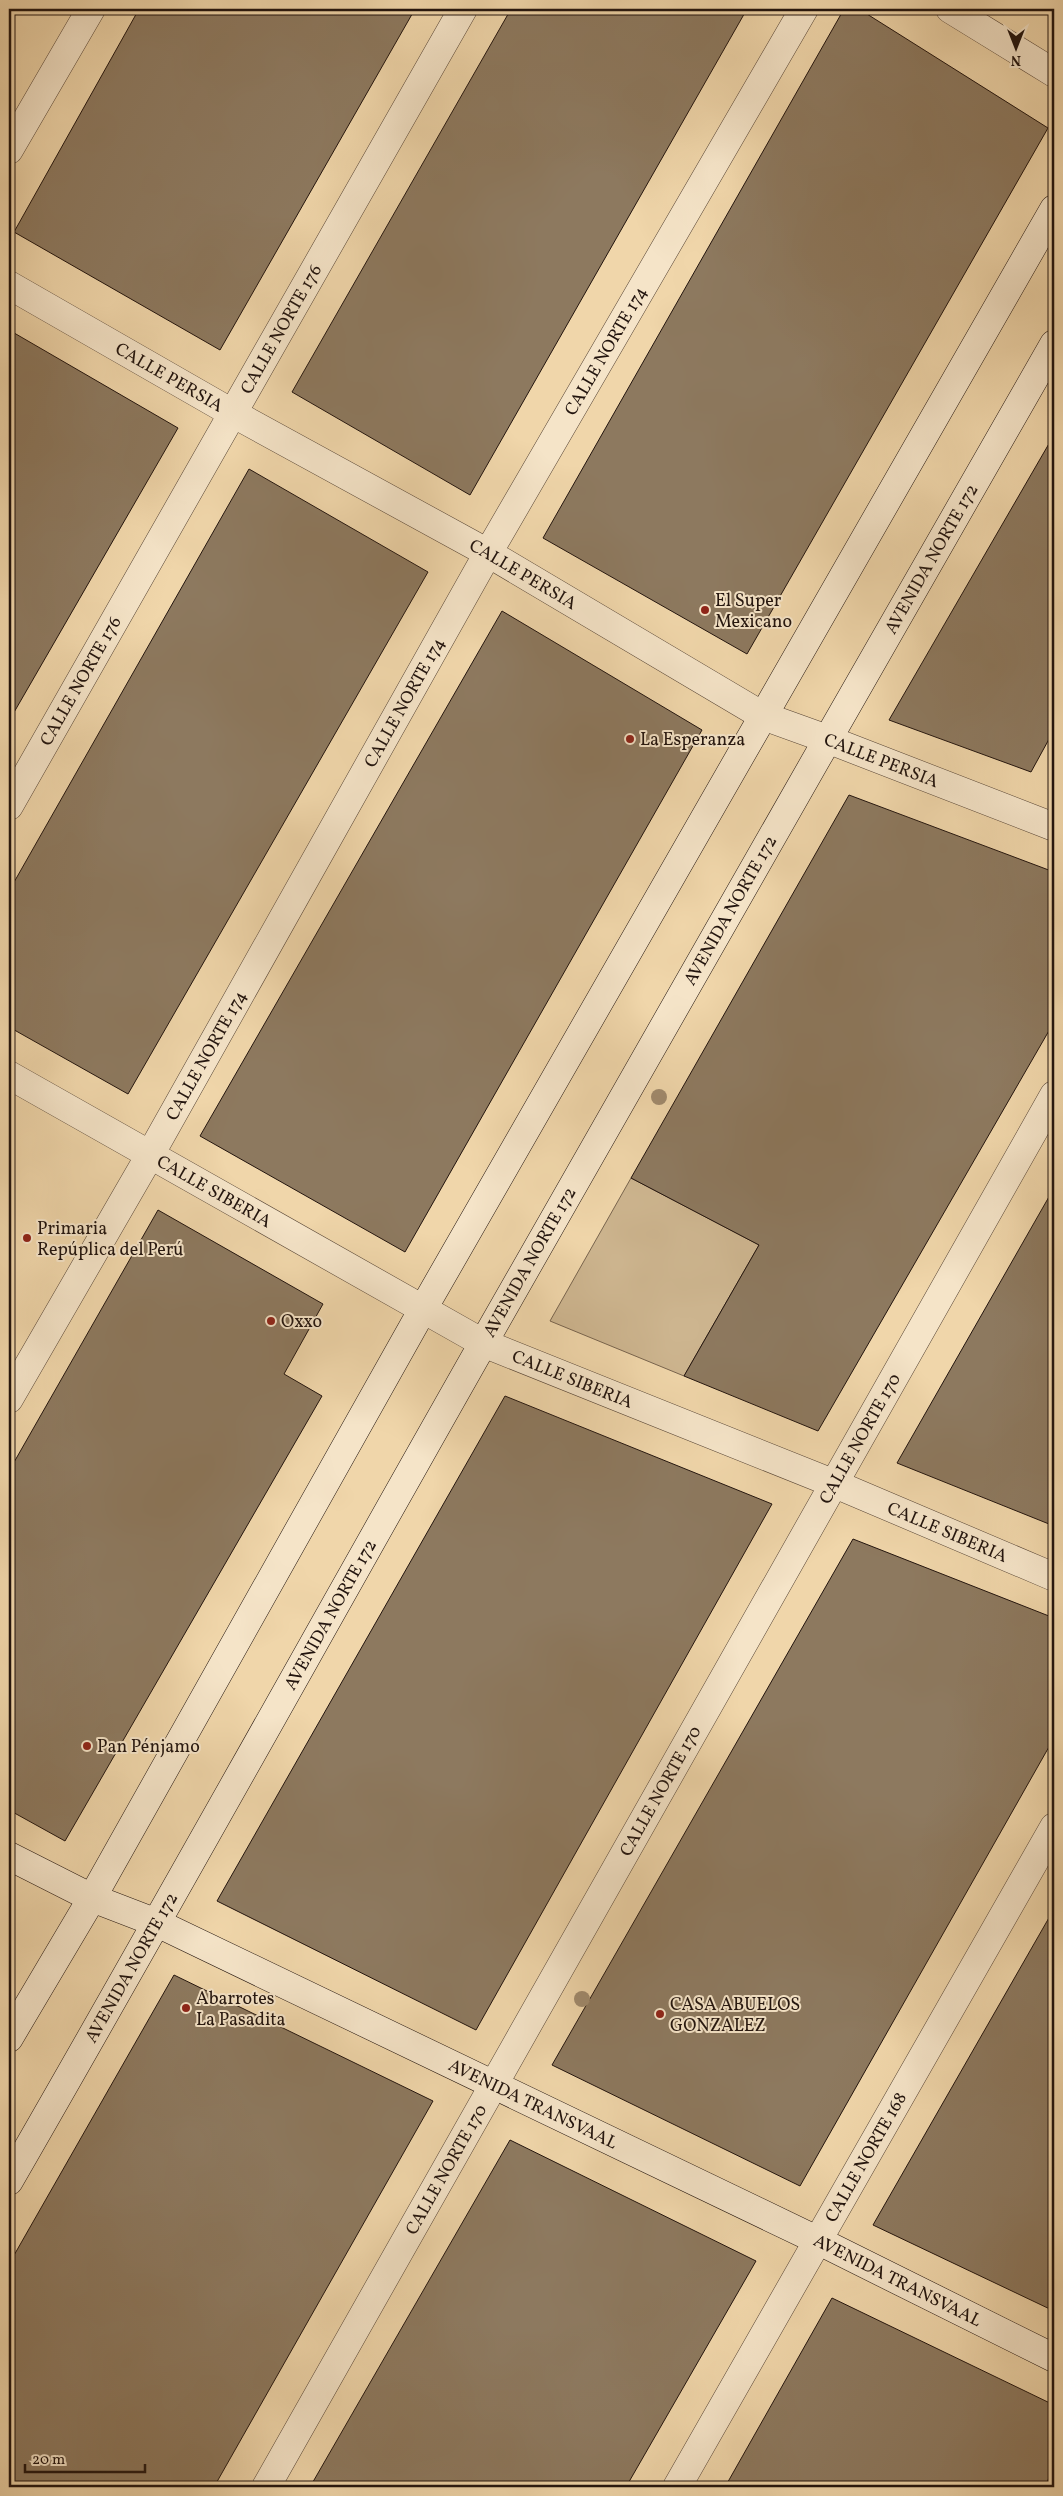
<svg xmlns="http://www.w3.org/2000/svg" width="1063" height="2496" font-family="Vollkorn,serif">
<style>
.green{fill:#cdb58f;stroke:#78644e}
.building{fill:#8d795f;stroke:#22140e}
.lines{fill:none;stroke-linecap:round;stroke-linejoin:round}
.street-casing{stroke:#564435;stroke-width:29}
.secondary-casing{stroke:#22140e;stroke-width:29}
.street{stroke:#f5e4c8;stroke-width:28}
.secondary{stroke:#f5e4c8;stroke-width:28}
.tree{fill:#a08a6d}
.poi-dot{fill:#8f2418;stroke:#f5e4c8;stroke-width:2}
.labels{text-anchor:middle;stroke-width:4;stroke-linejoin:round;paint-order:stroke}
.street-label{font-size:18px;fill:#22140e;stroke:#f5e4c8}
.poi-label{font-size:18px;fill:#22140e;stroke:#f5e4c8;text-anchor:start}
</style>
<rect width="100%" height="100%" fill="#f0d6aa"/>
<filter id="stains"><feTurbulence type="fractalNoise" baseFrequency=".004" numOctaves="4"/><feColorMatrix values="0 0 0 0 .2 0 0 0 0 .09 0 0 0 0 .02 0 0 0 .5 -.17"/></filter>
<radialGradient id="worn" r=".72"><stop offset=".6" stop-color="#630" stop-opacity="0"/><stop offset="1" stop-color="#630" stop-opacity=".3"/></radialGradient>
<path class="green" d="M 631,1178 L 759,1245 L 684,1376 L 550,1321 Z"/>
<path class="building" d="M 139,9 L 415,9 L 220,350 L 14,232 Z
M 511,9 L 747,9 L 470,495 L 292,392 Z
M 844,9 L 859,9 L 1048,128 L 747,654 L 543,538 Z
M 9,330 L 178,428 L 9,721 Z
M 1054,435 L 1054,730 L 1031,772 L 889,720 Z
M 249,469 L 428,572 L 128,1094 L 9,1027 L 9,891 Z
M 502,611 L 702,730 L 405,1252 L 200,1136 Z
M 849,795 L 1054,872 L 1054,1022 L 818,1431 L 684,1376 L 759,1245 L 631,1178 Z
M 1054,1188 L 1054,1526 L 897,1463 Z
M 158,1210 L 323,1304 L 284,1374 L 322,1396 L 65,1841 L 9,1810 L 9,1471 Z
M 505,1396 L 772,1504 L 476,2030 L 217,1901 Z
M 853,1539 L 1054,1618 L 1054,1738 L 800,2186 L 552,2065 Z
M 1054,1909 L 1054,2311 L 873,2225 Z
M 174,1975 L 433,2101 L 214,2487 L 9,2487 L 9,2264 Z
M 510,2140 L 756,2261 L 626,2487 L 310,2487 Z
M 832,2298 L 1054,2405 L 1054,2469 L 1044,2487 L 725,2487 Z"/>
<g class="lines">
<g class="street-casing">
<g id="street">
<path d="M 950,9 L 1054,73"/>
<path d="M 9,150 L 91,9"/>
<path id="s1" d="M 9,285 L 234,414 L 488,553 L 763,716 L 827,739 L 1054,827"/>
<path id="s2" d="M 9,806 L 463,9"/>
<path id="s3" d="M 9,1075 L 483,1343 L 835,1484 L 1054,1577"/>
<path id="s4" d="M 9,1399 L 150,1155 L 488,553 L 804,9"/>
<path id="s5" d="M 266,2487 L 1054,1095"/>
<path id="s6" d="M 677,2487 L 1054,1827"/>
</g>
</g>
<g class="secondary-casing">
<g id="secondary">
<path id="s7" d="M 9,1856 L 92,1898 L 157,1923 L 819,2241 L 1054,2358"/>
<path d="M 9,2038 L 92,1898 L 423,1309 L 1054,209"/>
<path id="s8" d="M 9,2181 C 170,1902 326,1620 485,1340 C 674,1007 864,676 1054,344"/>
</g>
</g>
<use href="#street" class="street"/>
<use href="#secondary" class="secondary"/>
</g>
<g class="tree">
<circle cx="659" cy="1097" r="8"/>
<circle cx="582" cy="1999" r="8"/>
</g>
<g class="poi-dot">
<circle cx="705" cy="610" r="5"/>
<circle cx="630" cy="739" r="5"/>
<circle cx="27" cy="1238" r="5"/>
<circle cx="271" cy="1321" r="5"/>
<circle cx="87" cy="1746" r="5"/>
<circle cx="186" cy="2008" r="5"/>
<circle cx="660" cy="2014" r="5"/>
</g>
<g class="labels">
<g class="street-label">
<text dy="6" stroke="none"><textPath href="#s2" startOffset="549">CALLE NORTE 176</textPath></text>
<text dy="6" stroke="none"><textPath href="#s4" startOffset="1206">CALLE NORTE 174</textPath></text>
<text dy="6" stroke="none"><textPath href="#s1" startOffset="185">CALLE PERSIA</textPath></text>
<text dy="6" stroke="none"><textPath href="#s8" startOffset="1866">AVENIDA NORTE 172</textPath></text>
<text dy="6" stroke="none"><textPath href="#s1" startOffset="590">CALLE PERSIA</textPath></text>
<text dy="6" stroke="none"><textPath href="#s2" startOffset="144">CALLE NORTE 176</textPath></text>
<text dy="6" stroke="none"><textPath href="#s4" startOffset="801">CALLE NORTE 174</textPath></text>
<text dy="6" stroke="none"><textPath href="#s1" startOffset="995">CALLE PERSIA</textPath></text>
<text dy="6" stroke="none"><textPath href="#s8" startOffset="1461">AVENIDA NORTE 172</textPath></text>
<text dy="6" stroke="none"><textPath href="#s4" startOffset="396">CALLE NORTE 174</textPath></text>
<text dy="6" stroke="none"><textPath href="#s3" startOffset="236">CALLE SIBERIA</textPath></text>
<text dy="6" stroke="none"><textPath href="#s8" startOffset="1056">AVENIDA NORTE 172</textPath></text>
<text dy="6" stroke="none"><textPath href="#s3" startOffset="641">CALLE SIBERIA</textPath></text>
<text dy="6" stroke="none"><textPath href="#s5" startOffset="1205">CALLE NORTE 170</textPath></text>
<text dy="6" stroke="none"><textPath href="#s3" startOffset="1046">CALLE SIBERIA</textPath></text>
<text dy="6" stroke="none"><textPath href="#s8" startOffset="651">AVENIDA NORTE 172</textPath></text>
<text dy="6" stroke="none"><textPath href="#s5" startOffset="800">CALLE NORTE 170</textPath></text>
<text dy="6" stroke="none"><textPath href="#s8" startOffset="246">AVENIDA NORTE 172</textPath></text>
<text dy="6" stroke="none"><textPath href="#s7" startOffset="580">AVENIDA TRANSVAAL</textPath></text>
<text dy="6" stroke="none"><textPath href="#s6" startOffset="380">CALLE NORTE 168</textPath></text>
<text dy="6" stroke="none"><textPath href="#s5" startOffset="365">CALLE NORTE 170</textPath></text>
<text dy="6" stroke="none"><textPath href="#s7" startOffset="985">AVENIDA TRANSVAAL</textPath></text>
</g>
<g class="poi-label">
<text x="715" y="606">El Super<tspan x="715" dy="21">Mexicano</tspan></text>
<text x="640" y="745">La Esperanza</text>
<text x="37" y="1234">Primaria<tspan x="37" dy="21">Repúplica del Perú</tspan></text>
<text x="281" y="1327">Oxxo</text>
<text x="97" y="1752">Pan Pénjamo</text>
<text x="196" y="2004">Abarrotes<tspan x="196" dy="21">La Pasadita</tspan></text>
<text x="670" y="2010">CASA ABUELOS<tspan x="670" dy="21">GONZALEZ</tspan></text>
</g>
</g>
<rect width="1063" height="2496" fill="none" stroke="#f0d6aa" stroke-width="30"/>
<rect x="10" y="10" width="1043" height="2476" fill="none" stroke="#22140e" stroke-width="2.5"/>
<rect x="15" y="15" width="1033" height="2466" fill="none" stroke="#22140e"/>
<g transform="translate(1016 48) rotate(180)" stroke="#f5e4c8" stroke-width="4" paint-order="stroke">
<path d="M0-4L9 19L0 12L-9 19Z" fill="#22140e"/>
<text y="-8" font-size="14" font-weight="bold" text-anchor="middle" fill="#22140e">N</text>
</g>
<path d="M25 2464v8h120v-8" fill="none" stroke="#22140e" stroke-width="2.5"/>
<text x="32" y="2464" font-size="15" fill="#22140e" stroke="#f5e4c8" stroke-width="4" paint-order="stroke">20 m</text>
<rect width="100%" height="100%" filter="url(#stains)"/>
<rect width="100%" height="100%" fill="url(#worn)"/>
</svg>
